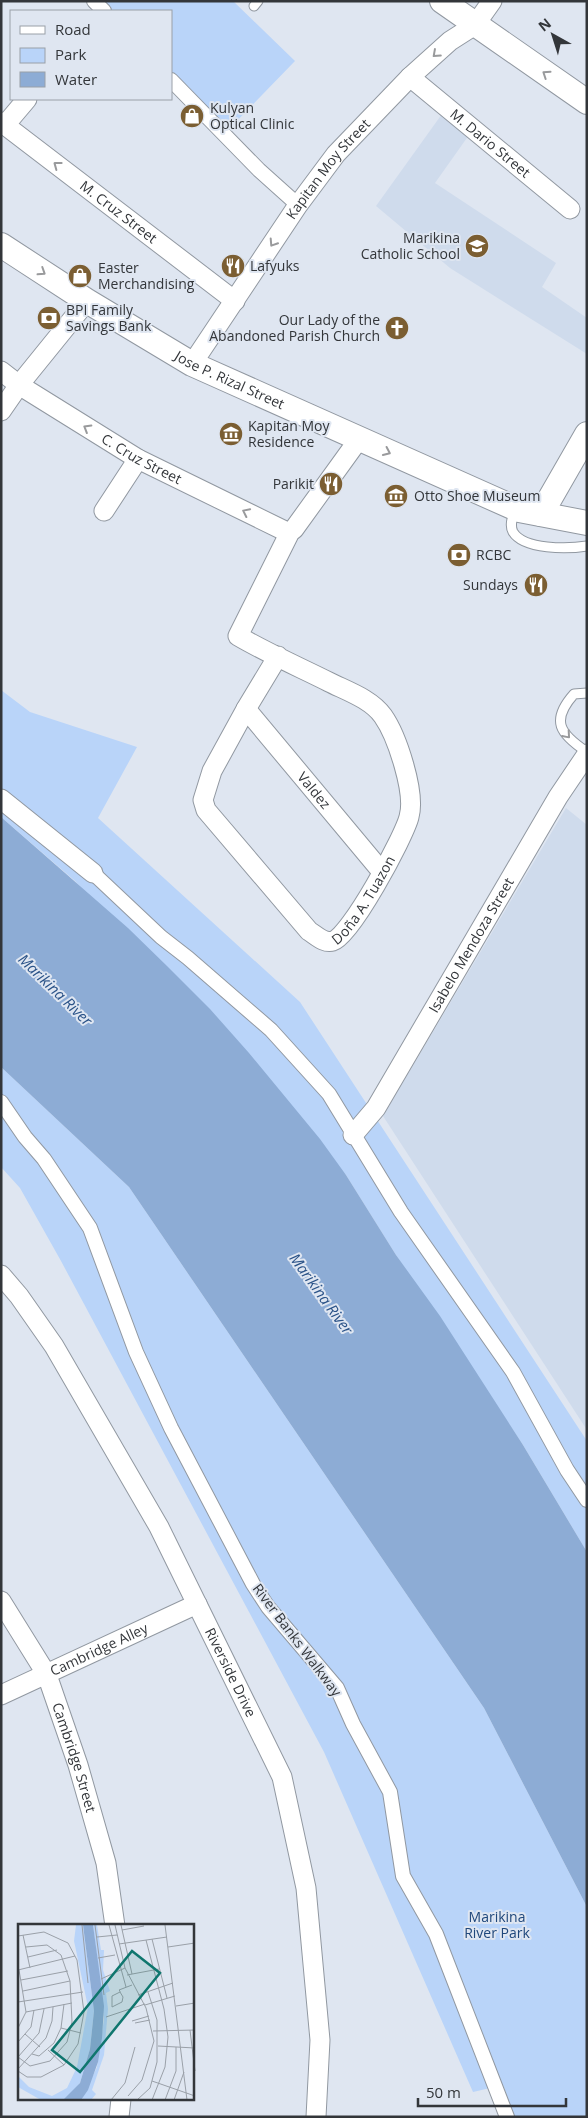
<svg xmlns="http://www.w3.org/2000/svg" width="588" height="2118" font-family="'Open Sans',sans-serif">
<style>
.built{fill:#cfdbec}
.green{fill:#b9d4f9}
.water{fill:#8dacd5}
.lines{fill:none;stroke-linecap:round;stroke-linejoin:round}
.service-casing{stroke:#9198a1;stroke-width:11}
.pedestrian-casing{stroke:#9198a1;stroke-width:16}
.minor-casing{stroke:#9198a1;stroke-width:21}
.tertiary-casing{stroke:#9198a1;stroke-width:26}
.service{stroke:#fff;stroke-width:9}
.pedestrian{stroke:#fff;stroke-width:14}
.minor{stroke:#fff;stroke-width:19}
.tertiary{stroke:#fff;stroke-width:24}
.oneway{stroke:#999a9c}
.labels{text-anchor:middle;stroke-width:4;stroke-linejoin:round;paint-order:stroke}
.poi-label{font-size:14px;fill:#33363a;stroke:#dfe6f1;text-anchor:start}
.street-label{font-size:14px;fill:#33363a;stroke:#dfe6f1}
.park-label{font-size:14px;fill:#1f477b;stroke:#dfe6f1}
.water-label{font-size:15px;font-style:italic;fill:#2b5388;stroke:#dfe6f1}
.inset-road{fill:none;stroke:#9aa0a8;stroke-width:1}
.view{fill:#0f766e;fill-opacity:0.15;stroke:#0f766e;stroke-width:2.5}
.inset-edge{fill:none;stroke:#33363a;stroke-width:2.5}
</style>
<rect width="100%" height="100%" fill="#dfe6f1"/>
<path class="built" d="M 442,114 L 469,135 L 435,183 L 556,263 L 542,287 L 587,318 L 587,354 L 450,268 L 376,206 Z
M 566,808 L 587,825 L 587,1430 L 383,1116 Z"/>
<path class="green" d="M 100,1 L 233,1 L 295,61 L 227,131 L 171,74 L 171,11 L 110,11 Z
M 1,690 L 30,712 L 137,747 L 98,818 L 300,1002 L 587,1441 L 587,1552 L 523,1445 L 396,1255 L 346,1175 L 75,881 L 1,817 Z
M 1,1067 L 129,1187 L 484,1708 L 587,1907 L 587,2117 L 515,2117 L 503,2085 L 473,2092 L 324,1752 L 61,1261 L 20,1188 L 1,1167 Z"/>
<path class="water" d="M 1,817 L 128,928 L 167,966 L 210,1009 L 249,1053 L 320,1139 L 346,1175 L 396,1255 L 440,1316 L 523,1445 L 587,1552 L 587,1907 L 484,1708 L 129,1187 L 1,1067 Z"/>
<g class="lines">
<g class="service-casing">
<path id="service" d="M 254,6 L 258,1
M 515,509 C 513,516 509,525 513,532 C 524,550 568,549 587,546
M 587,693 L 574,694 C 550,721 560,734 587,752"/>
</g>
<g class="pedestrian-casing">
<path id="pedestrian" d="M 94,1 L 104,11
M 171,80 L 259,170 L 298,205
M 93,873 L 161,937 L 188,958 L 271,1030 L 329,1094 L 401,1212 L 513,1372 L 567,1470 L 587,1500
M 1,1102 L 25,1137 L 44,1159 L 90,1228 L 136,1352 L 171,1428 L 253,1584 L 268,1607 L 337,1688 L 353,1724 L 390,1792 L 403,1876 L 436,1934 L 507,2117"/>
</g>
<g class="minor-casing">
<g id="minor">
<path id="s1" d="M 410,77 L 570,209"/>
<path id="s2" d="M 1,122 L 235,301"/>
<path d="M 5,125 L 27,99"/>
<path id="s3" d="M 192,364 L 298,205 L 336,154 L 410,77 L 450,41 L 475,25 L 492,1"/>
<path id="s4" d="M 1,371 L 19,385 L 138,459 L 285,531 L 290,532"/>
<path d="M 1,411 L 19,385 L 87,301"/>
<path d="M 104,511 L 138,459"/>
<path id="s5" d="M 278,656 L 246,709 L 212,771 L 203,800 L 206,810 L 309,931 C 316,935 324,944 333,941 C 350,937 404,837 409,817 C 416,793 397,736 383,716 C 371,699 347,691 329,682 C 299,667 267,653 238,636 L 290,532 L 294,529 L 359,439"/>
<path id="s6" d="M 246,709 L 382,872"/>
<path d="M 1,799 L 93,873"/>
<path id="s7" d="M 353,1135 L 376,1108 L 558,797 L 587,754"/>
<path id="s8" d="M 1,1275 L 19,1296 L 54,1346 L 159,1527 L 282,1777 L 306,1888 L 320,2040 L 316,2117"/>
<path id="s9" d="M 1,1601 L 47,1675 L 78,1765 L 106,1863 L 115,1926"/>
<path id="s10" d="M 1,1695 L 197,1604"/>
<path d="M 119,2117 L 121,2099"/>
</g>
</g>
<g class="tertiary-casing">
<g id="tertiary">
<path d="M 442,1 L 587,102"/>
<path id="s11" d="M 1,245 L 87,301 L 192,364 L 519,510 L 587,523"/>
<path d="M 541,514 L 587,434"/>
</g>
</g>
<use href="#service" class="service"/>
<use href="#pedestrian" class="pedestrian"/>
<use href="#minor" class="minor"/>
<use href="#tertiary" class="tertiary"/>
</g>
<defs><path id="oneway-chevron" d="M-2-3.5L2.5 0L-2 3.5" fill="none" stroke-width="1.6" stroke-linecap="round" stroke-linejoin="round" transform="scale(1.25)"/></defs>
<g class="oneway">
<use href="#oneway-chevron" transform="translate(436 54) rotate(138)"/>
<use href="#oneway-chevron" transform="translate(546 74) rotate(-146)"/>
<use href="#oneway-chevron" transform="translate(57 165) rotate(-143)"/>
<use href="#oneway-chevron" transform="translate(273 243) rotate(123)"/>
<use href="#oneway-chevron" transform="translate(42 272) rotate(33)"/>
<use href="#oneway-chevron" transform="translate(87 428) rotate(-149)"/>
<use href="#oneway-chevron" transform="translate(387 452) rotate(25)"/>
<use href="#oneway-chevron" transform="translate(246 512) rotate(-154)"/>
<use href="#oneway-chevron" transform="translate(567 735) rotate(49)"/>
</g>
<defs>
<g id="shop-disc" transform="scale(1.25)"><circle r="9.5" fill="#7b5e32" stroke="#dfe6f1"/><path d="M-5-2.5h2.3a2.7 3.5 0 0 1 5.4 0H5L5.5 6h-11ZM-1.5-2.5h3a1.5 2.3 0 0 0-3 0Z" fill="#fff"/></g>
<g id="school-disc" transform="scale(1.25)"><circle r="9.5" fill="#7b5e32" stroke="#dfe6f1"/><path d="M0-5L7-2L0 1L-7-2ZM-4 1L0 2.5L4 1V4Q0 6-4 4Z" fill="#fff"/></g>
<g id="restaurant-disc" transform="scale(1.25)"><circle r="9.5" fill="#7b5e32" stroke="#dfe6f1"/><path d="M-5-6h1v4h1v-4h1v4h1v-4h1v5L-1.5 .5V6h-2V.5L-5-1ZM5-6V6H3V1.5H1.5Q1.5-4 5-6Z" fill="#fff"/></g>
<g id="bank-disc" transform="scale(1.25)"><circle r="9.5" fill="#7b5e32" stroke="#dfe6f1"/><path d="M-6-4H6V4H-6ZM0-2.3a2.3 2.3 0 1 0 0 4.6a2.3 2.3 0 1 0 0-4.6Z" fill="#fff"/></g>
<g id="church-disc" transform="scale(1.25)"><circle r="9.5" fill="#7b5e32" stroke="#dfe6f1"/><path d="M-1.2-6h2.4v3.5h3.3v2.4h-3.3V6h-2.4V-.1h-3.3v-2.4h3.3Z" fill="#fff"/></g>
<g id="museum-disc" transform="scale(1.25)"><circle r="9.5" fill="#7b5e32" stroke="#dfe6f1"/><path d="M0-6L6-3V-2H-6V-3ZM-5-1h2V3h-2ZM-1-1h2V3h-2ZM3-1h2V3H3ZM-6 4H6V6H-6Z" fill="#fff"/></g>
</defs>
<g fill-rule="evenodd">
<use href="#shop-disc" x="192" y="116"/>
<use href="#school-disc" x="477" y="246"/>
<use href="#restaurant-disc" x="233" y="266"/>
<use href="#shop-disc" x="80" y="276"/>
<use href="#bank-disc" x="49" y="318"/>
<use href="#church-disc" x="397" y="328"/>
<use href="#museum-disc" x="231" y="434"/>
<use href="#restaurant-disc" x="331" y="484"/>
<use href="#museum-disc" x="396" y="496"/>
<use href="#bank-disc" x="459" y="555"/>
<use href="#restaurant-disc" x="536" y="585"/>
</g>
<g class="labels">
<g class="poi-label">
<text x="210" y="113">Kulyan<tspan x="210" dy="16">Optical Clinic</tspan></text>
<text x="460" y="243" text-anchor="end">Marikina<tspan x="460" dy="16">Catholic School</tspan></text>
<text x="250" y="271">Lafyuks</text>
<text x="98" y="273">Easter<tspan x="98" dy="16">Merchandising</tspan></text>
<text x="66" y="315">BPI Family<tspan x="66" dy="16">Savings Bank</tspan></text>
<text x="380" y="325" text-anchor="end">Our Lady of the<tspan x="380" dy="16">Abandoned Parish Church</tspan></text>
<text x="248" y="431">Kapitan Moy<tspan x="248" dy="16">Residence</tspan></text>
<text x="314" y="489" text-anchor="end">Parikit</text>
<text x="414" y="501">Otto Shoe Museum</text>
<text x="476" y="560">RCBC</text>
<text x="518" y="590" text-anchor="end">Sundays</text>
</g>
<g class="street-label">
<text dy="5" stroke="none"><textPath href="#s1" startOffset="104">M. Dario Street</textPath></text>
<text dy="5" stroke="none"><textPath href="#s3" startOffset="238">Kapitan Moy Street</textPath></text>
<text dy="5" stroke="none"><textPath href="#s2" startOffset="148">M. Cruz Street</textPath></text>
<text dy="5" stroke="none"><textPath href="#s11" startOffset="266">Jose P. Rizal Street</textPath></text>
<text dy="5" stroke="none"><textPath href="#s4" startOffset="166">C. Cruz Street</textPath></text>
<text dy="5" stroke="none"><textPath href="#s6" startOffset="106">Valdez</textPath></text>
<text dy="5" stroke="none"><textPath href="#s5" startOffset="411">Doña A. Tuazon</textPath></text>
<text dy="5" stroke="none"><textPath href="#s7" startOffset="224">Isabelo Mendoza Street</textPath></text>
<text transform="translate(297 1640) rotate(53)" y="5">River Banks Walkway</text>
<text dy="5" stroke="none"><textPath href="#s10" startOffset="108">Cambridge Alley</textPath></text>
<text dy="5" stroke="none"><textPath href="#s8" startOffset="460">Riverside Drive</textPath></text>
<text dy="5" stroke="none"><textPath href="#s9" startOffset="174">Cambridge Street</textPath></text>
</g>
<g class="park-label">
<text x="497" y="1922">Marikina<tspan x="497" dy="16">River Park</tspan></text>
</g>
<g class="water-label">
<text transform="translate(55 990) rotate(44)" y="5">Marikina River</text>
<text transform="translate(321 1294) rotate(54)" y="5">Marikina River</text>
</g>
</g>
<g transform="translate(18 1924)">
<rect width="176" height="176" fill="#dfe6f1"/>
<path d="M 58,1 L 65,1 L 76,87 L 72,125 L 62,159 L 52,172 L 45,176 L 23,176 L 0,163 L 0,152 L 11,163 L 34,172 L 49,164 L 59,143 L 70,83 L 56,17 ZM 75,1 L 79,1 L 83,26 L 86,26 L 85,46 L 92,67 L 88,69 L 90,85 L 86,131 L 74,166 L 78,170 L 73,176 L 63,176 L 79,143 L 86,95 Z" fill="#b9d4f9"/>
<path d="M 65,1 L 75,1 L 86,82 L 84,114 L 80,138 L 70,166 L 63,176 L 45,176 L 62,159 L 72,125 L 76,87 Z" fill="#8dacd5"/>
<path class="inset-road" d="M 64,1 L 70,59M 77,1 L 86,71M 91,1 L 108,63M 97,1 L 107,44 L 128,84 L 136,117 L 124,156 L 110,172M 103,1 L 114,50M 147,1 L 169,176M 104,6 L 126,2M 5,11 L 12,44M 0,12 L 26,8 L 50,19 L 59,36 L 66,88 L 60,120 L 46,141 L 23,153 L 9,153 L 0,147M 79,13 L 99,11M 134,15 L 149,74M 128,16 L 146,85 L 150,113 L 147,143 L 134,176M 101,20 L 149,13M 150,23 L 177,19M 10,33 L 39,26M 80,34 L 97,31M 0,46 L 57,32M 1,46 L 8,88M 109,51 L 141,45M 83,55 L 107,44M 3,56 L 50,47M 5,67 L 52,57M 102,68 L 94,72 L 94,83 L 104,78 L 105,73 L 102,68 L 102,67 L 101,66 L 114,61M 120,71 L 155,59M 0,78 L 65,68M 127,81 L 157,72M 158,82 L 177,79M 8,88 L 54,79M 88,93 L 127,80M 114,97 L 131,92M 117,99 L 132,96M 0,104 L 8,88M 43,104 L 63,109M 172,106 L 177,147M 135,107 L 177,106M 7,110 L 22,123M 0,118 L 13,103 L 16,86M 140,122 L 177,124M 30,126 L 46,141M 14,130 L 21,132 L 36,119 L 43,104 L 46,80M 0,133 L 12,142 L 32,137 L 49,118 L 54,98 L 52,57 L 43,31 L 29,21 L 8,23M 0,133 L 21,109 L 26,85M 0,145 L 28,114 L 34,97 L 35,83M 134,157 L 177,172M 93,176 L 107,159 L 117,123M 119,176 L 132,164 L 139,138 L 139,96 L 130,68M 147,176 L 158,147 L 158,123M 156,176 L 166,148"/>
<path class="view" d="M 114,27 L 142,49 L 62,148 L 34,126 Z"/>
<rect width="176" height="176" class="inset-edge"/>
</g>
<rect width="588" height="2118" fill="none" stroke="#33363a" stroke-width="5"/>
<rect x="10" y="10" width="162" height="90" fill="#dfe6f1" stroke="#9aa0a8"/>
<rect x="20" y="26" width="25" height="8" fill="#ffffff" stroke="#9aa0a8"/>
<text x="55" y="35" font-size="15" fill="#33363a">Road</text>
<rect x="20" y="48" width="25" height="15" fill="#b9d4f9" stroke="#9aa0a8"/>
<text x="55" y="60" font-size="15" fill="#33363a">Park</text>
<rect x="20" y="72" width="25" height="15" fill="#8dacd5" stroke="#9aa0a8"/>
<text x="55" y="85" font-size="15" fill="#33363a">Water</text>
<g transform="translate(553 35) rotate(321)" stroke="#dfe6f1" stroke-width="4" paint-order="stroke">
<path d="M0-4L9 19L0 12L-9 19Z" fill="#33363a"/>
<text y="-8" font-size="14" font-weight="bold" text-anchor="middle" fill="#33363a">N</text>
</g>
<path d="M418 2098v8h148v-8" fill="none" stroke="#33363a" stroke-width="2.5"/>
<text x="426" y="2098" font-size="15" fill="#33363a" stroke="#dfe6f1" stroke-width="4" paint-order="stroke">50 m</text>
</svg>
